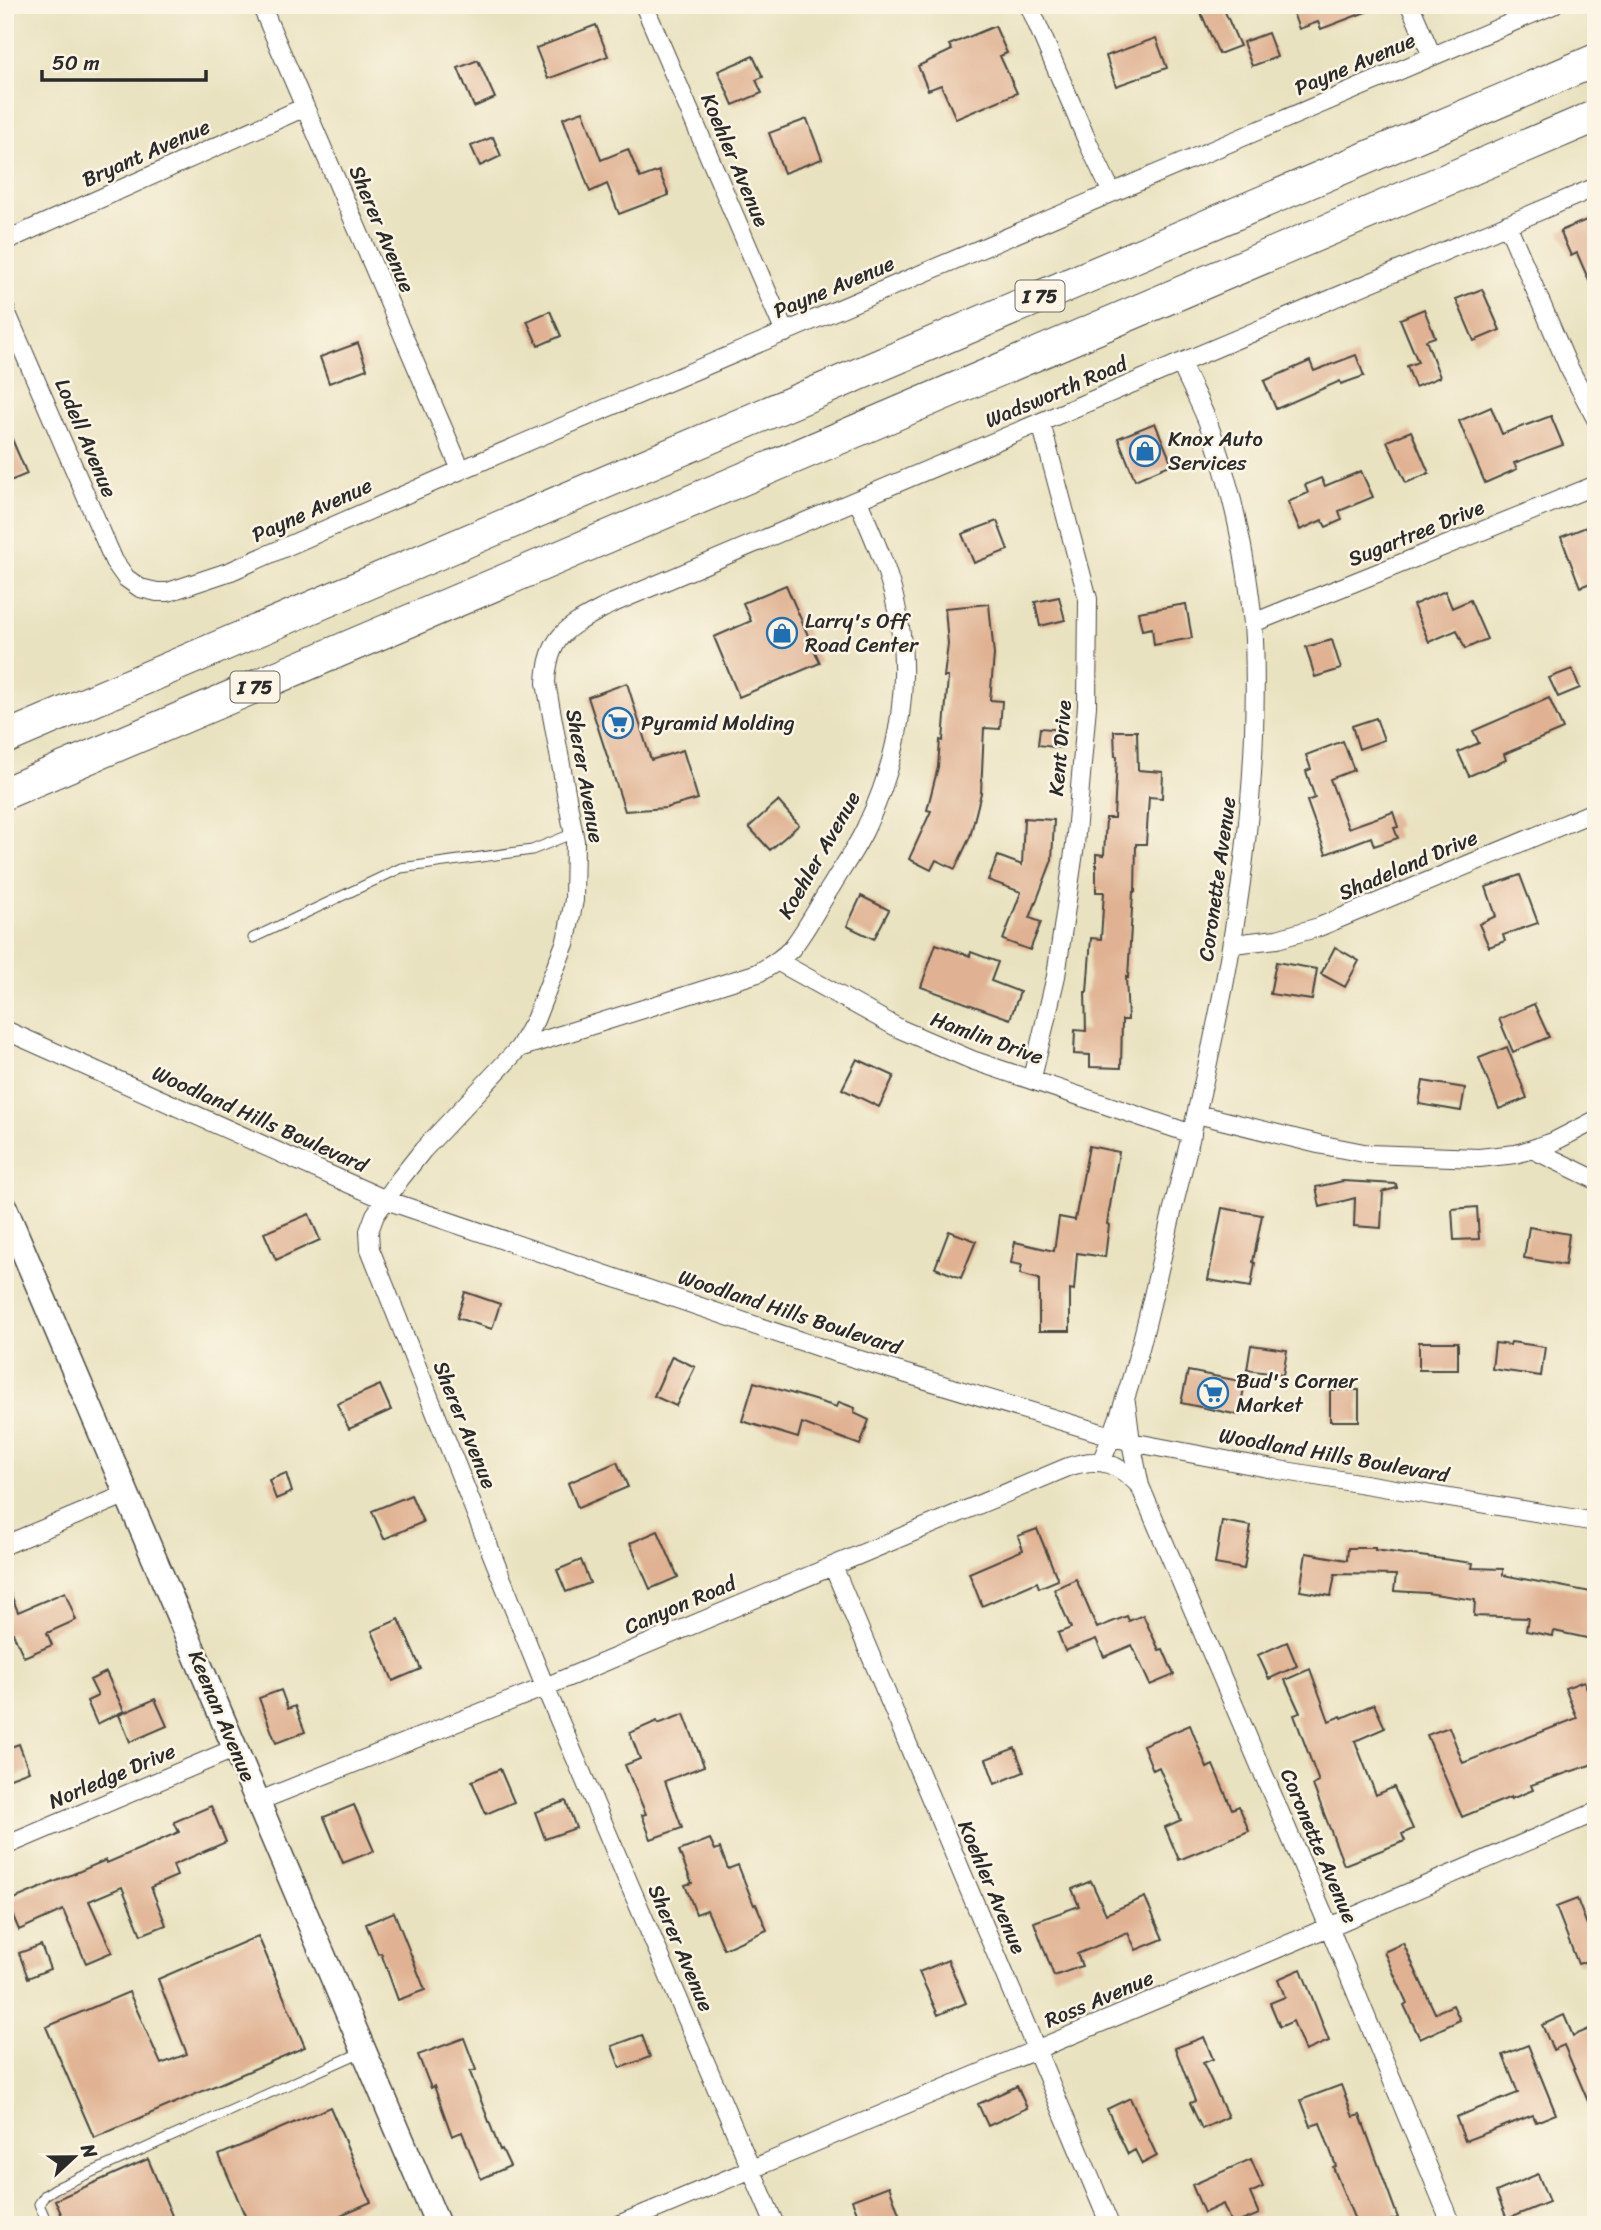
<svg xmlns="http://www.w3.org/2000/svg" width="1601" height="2230" font-family="Sriracha,sans-serif">
<style>
.building{fill:#e0b293}
.lines{fill:none;stroke-linecap:round;stroke-linejoin:round}
.lane-casing{stroke:#484641;stroke-width:11}
.street-casing{stroke:#484641;stroke-width:20}
.secondary-casing{stroke:#484641;stroke-width:27}
.highway-casing{stroke:#484641;stroke-width:34}
.lane{stroke:#fff;stroke-width:9}
.street{stroke:#fff;stroke-width:18}
.secondary{stroke:#fff;stroke-width:24}
.highway{stroke:#fff;stroke-width:32}
.labels{text-anchor:middle;stroke-width:5;stroke-linejoin:round;paint-order:stroke}
.shield{fill:#fcf5e5;stroke:#6a6863;stroke-width:2}
.shield-label{font-size:19px;font-weight:bold;fill:#2b2b2b}
.street-label{font-size:21px;fill:#2b2b2b;stroke:#fcf5e5}
.poi-label{font-size:21px;fill:#2b2b2b;stroke:#fcf5e5;text-anchor:start}
</style>
<rect width="100%" height="100%" fill="#fcf5e5"/>
<filter id="ink" filterUnits="userSpaceOnUse"><feTurbulence type="fractalNoise" baseFrequency=".0143" numOctaves="2"/><feDisplacementMap in="SourceGraphic" scale="14" xChannelSelector="R" yChannelSelector="G"/><feConvolveMatrix kernelMatrix="1 2 1 2 8 2 1 2 1" color-interpolation-filters="sRGB"/></filter>
<filter id="wash" filterUnits="userSpaceOnUse"><feTurbulence type="fractalNoise" baseFrequency=".00686" numOctaves="4" result="noise"/><feDisplacementMap in="SourceGraphic" scale="28" xChannelSelector="R" yChannelSelector="G"/><feGaussianBlur stdDeviation="1.57" result="paint"/><feColorMatrix in="noise" values="0 0 0 0 0 0 0 0 0 0 0 0 0 0 0 0 0 1.4 0 .05"/><feComposite in="paint" operator="in"/></filter>
<g filter="url(#wash)">
<rect width="100%" height="100%" fill="#e9e2c0"/>
<g id="blocks">
<path class="building" d="M 1219,5 L 1222,5 L 1240,46 L 1219,54 L 1201,13 Z
M 1306,5 L 1379,5 L 1379,7 L 1321,29 L 1318,22 L 1299,29 L 1292,10 Z
M 596,25 L 608,56 L 548,79 L 536,48 Z
M 995,26 L 1007,53 L 1000,56 L 1017,93 L 956,119 L 941,85 L 928,90 L 918,66 L 952,50 L 949,45 Z
M 1268,33 L 1277,57 L 1252,66 L 1243,42 Z
M 1156,38 L 1167,68 L 1116,86 L 1106,56 Z
M 753,56 L 763,77 L 756,80 L 762,93 L 733,105 L 718,71 Z
M 478,60 L 495,98 L 474,107 L 458,68 Z
M 583,111 L 601,160 L 628,149 L 640,178 L 659,171 L 669,195 L 619,214 L 607,184 L 590,192 L 563,118 Z
M 807,119 L 822,159 L 784,173 L 769,133 Z
M 493,137 L 501,156 L 480,166 L 471,146 Z
M 1596,216 L 1596,297 L 1577,253 L 1571,256 L 1560,231 Z
M 1482,289 L 1500,330 L 1474,341 L 1456,299 Z
M 1424,309 L 1435,337 L 1426,340 L 1440,377 L 1415,387 L 1407,366 L 1418,362 L 1400,319 Z
M 550,311 L 561,336 L 538,346 L 527,321 Z
M 358,343 L 367,369 L 329,383 L 320,357 Z
M 1356,355 L 1364,376 L 1341,384 L 1340,381 L 1276,409 L 1264,381 L 1310,361 L 1314,371 Z
M 1491,407 L 1502,434 L 1551,416 L 1563,445 L 1514,463 L 1517,469 L 1485,483 L 1459,421 Z
M 5,423 L 27,474 L 5,483 Z
M 1155,423 L 1172,464 L 1135,480 L 1118,438 Z
M 1411,431 L 1429,473 L 1406,483 L 1387,441 Z
M 1361,471 L 1373,497 L 1339,511 L 1342,520 L 1326,527 L 1322,520 L 1300,530 L 1288,502 L 1308,493 L 1305,485 L 1321,478 L 1325,486 Z
M 997,521 L 1008,550 L 974,563 L 962,534 Z
M 1586,527 L 1596,553 L 1596,581 L 1580,587 L 1561,537 Z
M 786,585 L 820,663 L 739,697 L 714,637 L 751,621 L 743,603 Z
M 1445,591 L 1452,608 L 1470,600 L 1487,639 L 1465,649 L 1457,630 L 1429,642 L 1413,605 Z
M 1059,597 L 1065,620 L 1040,626 L 1035,602 Z
M 989,604 L 994,655 L 990,700 L 1002,701 L 1000,729 L 984,728 L 981,793 L 970,837 L 955,869 L 936,860 L 931,870 L 909,859 L 931,811 L 927,810 L 938,767 L 940,740 L 943,741 L 948,677 L 944,677 L 948,644 L 945,608 Z
M 1186,604 L 1192,638 L 1154,645 L 1152,628 L 1142,630 L 1138,612 Z
M 1332,640 L 1341,669 L 1315,677 L 1306,647 Z
M 1572,669 L 1580,688 L 1558,697 L 1549,678 Z
M 627,683 L 651,760 L 683,750 L 698,799 L 666,808 L 625,811 L 588,697 Z
M 1549,698 L 1563,729 L 1504,754 L 1506,760 L 1469,776 L 1458,752 L 1479,743 L 1473,731 Z
M 1376,718 L 1384,740 L 1359,749 L 1352,726 Z
M 1040,728 L 1063,730 L 1061,748 L 1038,745 Z
M 1114,731 L 1137,731 L 1138,770 L 1163,772 L 1162,798 L 1149,797 L 1146,844 L 1136,844 L 1135,892 L 1133,892 L 1128,978 L 1126,977 L 1128,1020 L 1122,1020 L 1121,1068 L 1090,1067 L 1090,1055 L 1074,1054 L 1075,1030 L 1086,1031 L 1085,992 L 1087,992 L 1091,938 L 1101,939 L 1104,892 L 1096,892 L 1096,854 L 1104,855 L 1106,818 L 1114,818 L 1117,756 L 1115,756 Z
M 1343,741 L 1354,770 L 1330,779 L 1348,828 L 1393,812 L 1398,827 L 1394,828 L 1398,838 L 1374,846 L 1371,837 L 1326,854 L 1307,801 L 1315,798 L 1306,771 L 1311,769 L 1306,755 Z
M 778,801 L 799,825 L 770,850 L 749,827 Z
M 1024,818 L 1054,820 L 1052,860 L 1030,918 L 1041,922 L 1030,950 L 1003,940 L 1021,892 L 988,880 L 998,856 L 1022,865 Z
M 1520,875 L 1538,923 L 1503,935 L 1505,941 L 1489,947 L 1479,924 L 1496,916 L 1486,887 Z
M 861,896 L 889,910 L 874,939 L 847,926 Z
M 936,944 L 970,956 L 971,952 L 998,962 L 991,981 L 1020,992 L 1010,1019 L 921,987 Z
M 1335,947 L 1359,961 L 1345,987 L 1321,974 Z
M 1276,962 L 1317,969 L 1312,1000 L 1270,994 Z
M 1534,1004 L 1549,1037 L 1513,1052 L 1499,1019 Z
M 1507,1047 L 1527,1098 L 1499,1109 L 1479,1058 Z
M 857,1059 L 894,1076 L 879,1107 L 842,1089 Z
M 1423,1081 L 1465,1088 L 1461,1111 L 1419,1104 Z
M 1089,1146 L 1119,1152 L 1107,1224 L 1109,1225 L 1105,1257 L 1077,1253 L 1074,1290 L 1070,1289 L 1070,1331 L 1039,1331 L 1039,1279 L 1020,1274 L 1022,1265 L 1011,1263 L 1015,1242 L 1054,1251 L 1059,1217 L 1075,1220 Z
M 1343,1181 L 1396,1184 L 1397,1188 L 1381,1192 L 1383,1192 L 1381,1228 L 1354,1226 L 1355,1198 L 1320,1207 L 1316,1187 Z
M 1477,1207 L 1479,1239 L 1454,1240 L 1452,1209 Z
M 1222,1208 L 1262,1215 L 1253,1262 L 1255,1263 L 1251,1287 L 1208,1280 Z
M 309,1214 L 320,1240 L 276,1260 L 264,1233 Z
M 1529,1227 L 1569,1234 L 1565,1265 L 1524,1258 Z
M 949,1231 L 976,1241 L 961,1278 L 935,1268 Z
M 465,1292 L 500,1304 L 492,1329 L 457,1318 Z
M 1419,1342 L 1458,1342 L 1458,1370 L 1419,1370 Z
M 1511,1342 L 1545,1347 L 1541,1376 L 1492,1369 L 1495,1343 L 1510,1345 Z
M 1251,1345 L 1287,1350 L 1283,1375 L 1247,1370 Z
M 672,1356 L 695,1367 L 676,1406 L 654,1396 Z
M 1188,1371 L 1245,1382 L 1239,1415 L 1181,1403 Z
M 754,1382 L 837,1407 L 839,1402 L 855,1408 L 854,1413 L 869,1420 L 860,1445 L 802,1423 L 798,1438 L 742,1421 Z
M 380,1385 L 391,1410 L 349,1429 L 337,1404 Z
M 1330,1390 L 1359,1390 L 1359,1421 L 1330,1421 Z
M 617,1462 L 628,1487 L 578,1508 L 568,1483 Z
M 286,1473 L 292,1492 L 276,1499 L 269,1480 Z
M 411,1495 L 423,1522 L 384,1539 L 372,1511 Z
M 1222,1521 L 1251,1526 L 1244,1569 L 1215,1564 Z
M 1037,1529 L 1058,1580 L 1039,1588 L 1037,1582 L 982,1606 L 969,1573 L 1023,1550 L 1018,1536 Z
M 658,1531 L 678,1577 L 650,1589 L 630,1543 Z
M 1348,1548 L 1375,1548 L 1375,1550 L 1473,1563 L 1472,1568 L 1503,1569 L 1503,1575 L 1596,1593 L 1596,1640 L 1554,1631 L 1553,1636 L 1526,1631 L 1528,1618 L 1474,1616 L 1475,1600 L 1427,1593 L 1394,1591 L 1396,1575 L 1335,1574 L 1331,1596 L 1300,1591 L 1306,1553 L 1347,1560 Z
M 581,1560 L 590,1583 L 566,1592 L 557,1570 Z
M 1076,1579 L 1097,1628 L 1127,1616 L 1129,1621 L 1143,1615 L 1159,1650 L 1163,1649 L 1174,1675 L 1150,1685 L 1132,1645 L 1104,1657 L 1096,1639 L 1065,1651 L 1058,1633 L 1071,1628 L 1054,1589 Z
M 5,1581 L 18,1612 L 65,1592 L 76,1620 L 47,1633 L 52,1645 L 24,1657 L 13,1633 L 5,1636 Z
M 399,1619 L 421,1669 L 393,1681 L 372,1631 Z
M 1287,1642 L 1297,1666 L 1269,1679 L 1258,1655 Z
M 1310,1669 L 1329,1721 L 1341,1716 L 1342,1718 L 1374,1704 L 1385,1728 L 1355,1741 L 1376,1795 L 1394,1787 L 1413,1829 L 1402,1834 L 1405,1841 L 1344,1865 L 1313,1785 L 1319,1782 L 1294,1715 L 1300,1713 L 1285,1680 Z
M 106,1672 L 124,1711 L 97,1724 L 87,1701 L 98,1696 L 90,1680 Z
M 1584,1681 L 1596,1711 L 1596,1763 L 1531,1785 L 1533,1790 L 1511,1799 L 1511,1797 L 1462,1817 L 1427,1735 L 1449,1727 L 1463,1763 L 1577,1718 L 1565,1688 Z
M 281,1690 L 288,1709 L 295,1706 L 305,1732 L 276,1743 L 259,1698 Z
M 155,1699 L 167,1726 L 130,1742 L 119,1715 Z
M 684,1714 L 704,1766 L 665,1781 L 682,1828 L 651,1839 L 642,1815 L 646,1814 L 625,1765 L 640,1759 L 630,1733 L 657,1721 L 658,1724 Z
M 1190,1725 L 1207,1768 L 1213,1765 L 1232,1809 L 1239,1806 L 1249,1831 L 1179,1860 L 1165,1827 L 1181,1820 L 1159,1767 L 1153,1770 L 1143,1745 Z
M 19,1744 L 29,1771 L 5,1780 L 5,1749 Z
M 1015,1748 L 1024,1772 L 995,1784 L 986,1759 Z
M 500,1769 L 514,1802 L 486,1814 L 472,1781 Z
M 566,1801 L 576,1828 L 545,1839 L 535,1812 Z
M 354,1805 L 374,1851 L 343,1863 L 324,1817 Z
M 211,1806 L 226,1842 L 173,1865 L 177,1876 L 151,1887 L 166,1925 L 141,1935 L 122,1887 L 89,1901 L 112,1952 L 86,1963 L 63,1910 L 19,1930 L 7,1902 L 106,1860 L 107,1863 L 179,1832 L 174,1822 Z
M 710,1839 L 715,1850 L 720,1848 L 728,1869 L 738,1865 L 754,1905 L 756,1904 L 767,1930 L 724,1949 L 707,1910 L 696,1914 L 685,1885 L 692,1883 L 679,1851 Z
M 1091,1881 L 1106,1914 L 1145,1897 L 1163,1939 L 1136,1950 L 1128,1933 L 1077,1954 L 1082,1966 L 1054,1976 L 1034,1922 L 1079,1906 L 1072,1889 Z
M 1577,1899 L 1587,1925 L 1596,1922 L 1596,1958 L 1578,1964 L 1556,1907 Z
M 394,1912 L 425,1990 L 398,2000 L 381,1953 L 378,1954 L 366,1924 Z
M 258,1936 L 305,2047 L 94,2138 L 46,2027 L 129,1992 L 161,2064 L 187,2054 L 158,1979 Z
M 1403,1943 L 1435,2013 L 1453,2005 L 1460,2020 L 1420,2039 L 1404,2005 L 1407,2003 L 1384,1952 Z
M 41,1945 L 50,1969 L 28,1978 L 19,1953 Z
M 948,1960 L 966,2003 L 938,2015 L 919,1972 Z
M 1301,1969 L 1329,2041 L 1305,2051 L 1293,2021 L 1280,2027 L 1270,2003 L 1285,1997 L 1278,1979 Z
M 1564,2015 L 1573,2036 L 1596,2026 L 1596,2120 L 1564,2045 L 1553,2050 L 1542,2025 Z
M 642,2035 L 650,2057 L 620,2068 L 612,2046 Z
M 1204,2037 L 1213,2059 L 1203,2063 L 1228,2117 L 1202,2129 L 1190,2103 L 1195,2101 L 1175,2048 Z
M 464,2038 L 476,2070 L 470,2072 L 500,2150 L 502,2149 L 510,2166 L 481,2179 L 462,2132 L 452,2136 L 434,2086 L 431,2088 L 418,2055 Z
M 1528,2045 L 1556,2114 L 1536,2122 L 1533,2115 L 1465,2141 L 1456,2117 L 1518,2093 L 1503,2055 Z
M 1341,2085 L 1353,2117 L 1360,2115 L 1398,2218 L 1379,2225 L 1357,2225 L 1333,2167 L 1336,2166 L 1320,2123 L 1311,2126 L 1301,2100 Z
M 1017,2086 L 1027,2108 L 988,2126 L 978,2104 Z
M 1130,2098 L 1157,2156 L 1142,2164 L 1135,2150 L 1128,2154 L 1107,2109 Z
M 330,2107 L 371,2202 L 318,2225 L 249,2225 L 219,2155 Z
M 148,2159 L 176,2225 L 66,2225 L 55,2200 Z
M 1251,2159 L 1263,2187 L 1250,2193 L 1259,2214 L 1232,2225 L 1223,2204 L 1204,2213 L 1192,2185 Z
M 1538,2174 L 1549,2202 L 1507,2219 L 1496,2192 Z
M 889,2186 L 903,2225 L 862,2225 L 852,2200 Z"/>
</g>
</g>
<g filter="url(#ink)">
<use href="#blocks" fill-opacity="0" stroke="#484641" stroke-width="2"/>
<g class="lines">
<g class="lane-casing">
<path id="lane" d="M 253,938 L 401,868 L 532,850 L 574,833
M 48,2225 L 39,2204 L 45,2195 L 56,2188 L 364,2051"/>
</g>
<g class="street-casing">
<path id="street" d="M 261,5 L 461,470
M 644,5 L 785,333
M 1029,5 L 1089,145 L 1112,193
M 1410,5 L 1432,56
M 1507,224 L 1568,366 L 1596,419
M 5,241 L 305,107
M 5,309 L 114,561 L 126,578 L 140,588 L 157,592 L 168,592 L 231,571 L 461,470 L 1553,5
M 1253,623 L 1596,485
M 1233,944 L 1277,939 L 1319,927 L 1596,811
M 777,961 L 900,1029 L 972,1060 L 1192,1134
M 5,1030 L 386,1200 L 824,1349 L 1131,1442 L 1273,1469 L 1596,1522
M 519,1048 L 758,973 C 770,966 782,959 792,948 C 807,929 819,905 832,885 C 844,865 858,846 867,825 C 900,756 913,675 895,601 C 887,566 872,534 858,501
M 1032,1078 L 1056,976 L 1075,845 L 1087,706 L 1088,599 L 1041,423
M 1197,1114 L 1318,1144 L 1369,1154 L 1479,1158 L 1516,1154 L 1532,1149 L 1596,1180
M 1532,1149 L 1553,1142 L 1596,1120
M 1126,1403 L 1131,1442 L 1140,1486
M 1101,1462 C 1138,1379 1154,1288 1175,1200 C 1214,1047 1249,891 1254,732 C 1255,696 1256,660 1253,624 C 1247,559 1231,482 1207,420 C 1199,401 1189,382 1181,364
M 5,1545 L 127,1494
M 833,1566 L 1110,2225
M 259,1801 L 545,1687 L 1068,1467 C 1100,1456 1118,1463 1140,1486 L 1329,1927 L 1452,2225
M 5,1846 L 236,1748
M 618,2225 L 1329,1927 L 1596,1812
M 775,2225 L 545,1687 L 370,1249 L 369,1231 L 375,1215 L 400,1179 L 423,1150 L 519,1048 L 535,1020 L 566,941 L 574,900 L 575,841 L 546,683 C 548,633 570,626 611,604 L 1596,187"/>
</g>
<g class="secondary-casing">
<path id="secondary" d="M 5,1208 L 438,2225"/>
</g>
<g class="highway-casing">
<path id="highway" d="M 5,738 L 1596,60
M 5,793 L 1596,116"/>
</g>
<use href="#lane" class="lane"/>
<use href="#street" class="street"/>
<use href="#secondary" class="secondary"/>
<use href="#highway" class="highway"/>
</g>
</g>
<defs>
<g id="shop-ring" transform="scale(1.575)"><circle r="9.5" fill="#fcf5e5" stroke="#1f6fb2" stroke-width="1.5"/><path d="M-5-2.5h2.3a2.7 3.5 0 0 1 5.4 0H5L5.5 6h-11ZM-1.5-2.5h3a1.5 2.3 0 0 0-3 0Z" fill="#1f6fb2"/></g>
<g id="supermarket-ring" transform="scale(1.575)"><circle r="9.5" fill="#fcf5e5" stroke="#1f6fb2" stroke-width="1.5"/><path d="M-6-5.5h2.5l.6 2H6L4.5 2H-2.5L-4.4-4H-6ZM-1.5 3.2a1.3 1.3 0 1 0 .1 0ZM3 3.2a1.3 1.3 0 1 0 .1 0Z" fill="#1f6fb2"/></g>
</defs>
<g fill-rule="evenodd">
<use href="#shop-ring" x="1145" y="451"/>
<use href="#shop-ring" x="782" y="633"/>
<use href="#supermarket-ring" x="618" y="723"/>
<use href="#supermarket-ring" x="1213" y="1393"/>
</g>
<g class="labels">
<g class="shield">
<rect x="1015.5" y="280.5" width="49" height="31" rx="5"/>
<rect x="230.5" y="671.5" width="49" height="31" rx="5"/>
</g>
<g class="shield-label">
<text x="1040" y="303">I 75</text>
<text x="255" y="694">I 75</text>
</g>
<g class="street-label">
<text transform="translate(1355 64) rotate(-23)" y="7">Payne Avenue</text>
<text transform="translate(146 153) rotate(-24)" y="7">Bryant Avenue</text>
<text transform="translate(735 160) rotate(67)" y="7">Koehler Avenue</text>
<text transform="translate(382 229) rotate(67)" y="7">Sherer Avenue</text>
<text transform="translate(834 287) rotate(-23)" y="7">Payne Avenue</text>
<text transform="translate(1056 392) rotate(-23)" y="7">Wadsworth Road</text>
<text transform="translate(86 438) rotate(67)" y="7">Lodell Avenue</text>
<text transform="translate(312 510) rotate(-24)" y="7">Payne Avenue</text>
<text transform="translate(1416 533) rotate(-22)" y="7">Sugartree Drive</text>
<text transform="translate(1060 748) rotate(-85)" y="7">Kent Drive</text>
<text transform="translate(585 776) rotate(80)" y="7">Sherer Avenue</text>
<text transform="translate(819 855) rotate(-60)" y="7">Koehler Avenue</text>
<text transform="translate(1408 865) rotate(-23)" y="7">Shadeland Drive</text>
<text transform="translate(1217 879) rotate(-82)" y="7">Coronette Avenue</text>
<text transform="translate(987 1038) rotate(20)" y="7">Hamlin Drive</text>
<text transform="translate(260 1119) rotate(24)" y="7">Woodland Hills Boulevard</text>
<text transform="translate(790 1312) rotate(18)" y="7">Woodland Hills Boulevard</text>
<text transform="translate(465 1425) rotate(68)" y="7">Sherer Avenue</text>
<text transform="translate(1334 1455) rotate(10)" y="7">Woodland Hills Boulevard</text>
<text transform="translate(680 1605) rotate(-23)" y="7">Canyon Road</text>
<text transform="translate(222 1716) rotate(67)" y="7">Keenan Avenue</text>
<text transform="translate(112 1776) rotate(-23)" y="7">Norledge Drive</text>
<text transform="translate(1319 1846) rotate(67)" y="7">Coronette Avenue</text>
<text transform="translate(992 1887) rotate(67)" y="7">Koehler Avenue</text>
<text transform="translate(681 1948) rotate(67)" y="7">Sherer Avenue</text>
<text transform="translate(1099 1999) rotate(-23)" y="7">Ross Avenue</text>
</g>
<g class="poi-label">
<text x="1168" y="446">Knox Auto<tspan x="1168" dy="24">Services</tspan></text>
<text x="805" y="628">Larry's Off<tspan x="805" dy="24">Road Center</tspan></text>
<text x="641" y="730">Pyramid Molding</text>
<text x="1236" y="1388">Bud's Corner<tspan x="1236" dy="24">Market</tspan></text>
</g>
</g>
<rect width="1601" height="2230" fill="none" stroke="#fcf5e5" stroke-width="28"/>
<g transform="translate(74 2157) rotate(68)" stroke="#fcf5e5" stroke-width="5" paint-order="stroke">
<path d="M0-5L12 26L0 18L-12 26Z" fill="#2b2b2b"/>
<text y="-10" font-size="19" font-weight="bold" text-anchor="middle" fill="#2b2b2b">N</text>
</g>
<path d="M42 70v10h164v-10" fill="none" stroke="#2b2b2b" stroke-width="3.5"/>
<text x="52" y="70" font-size="21" fill="#2b2b2b" stroke="#fcf5e5" stroke-width="5" paint-order="stroke">50 m</text>
</svg>
